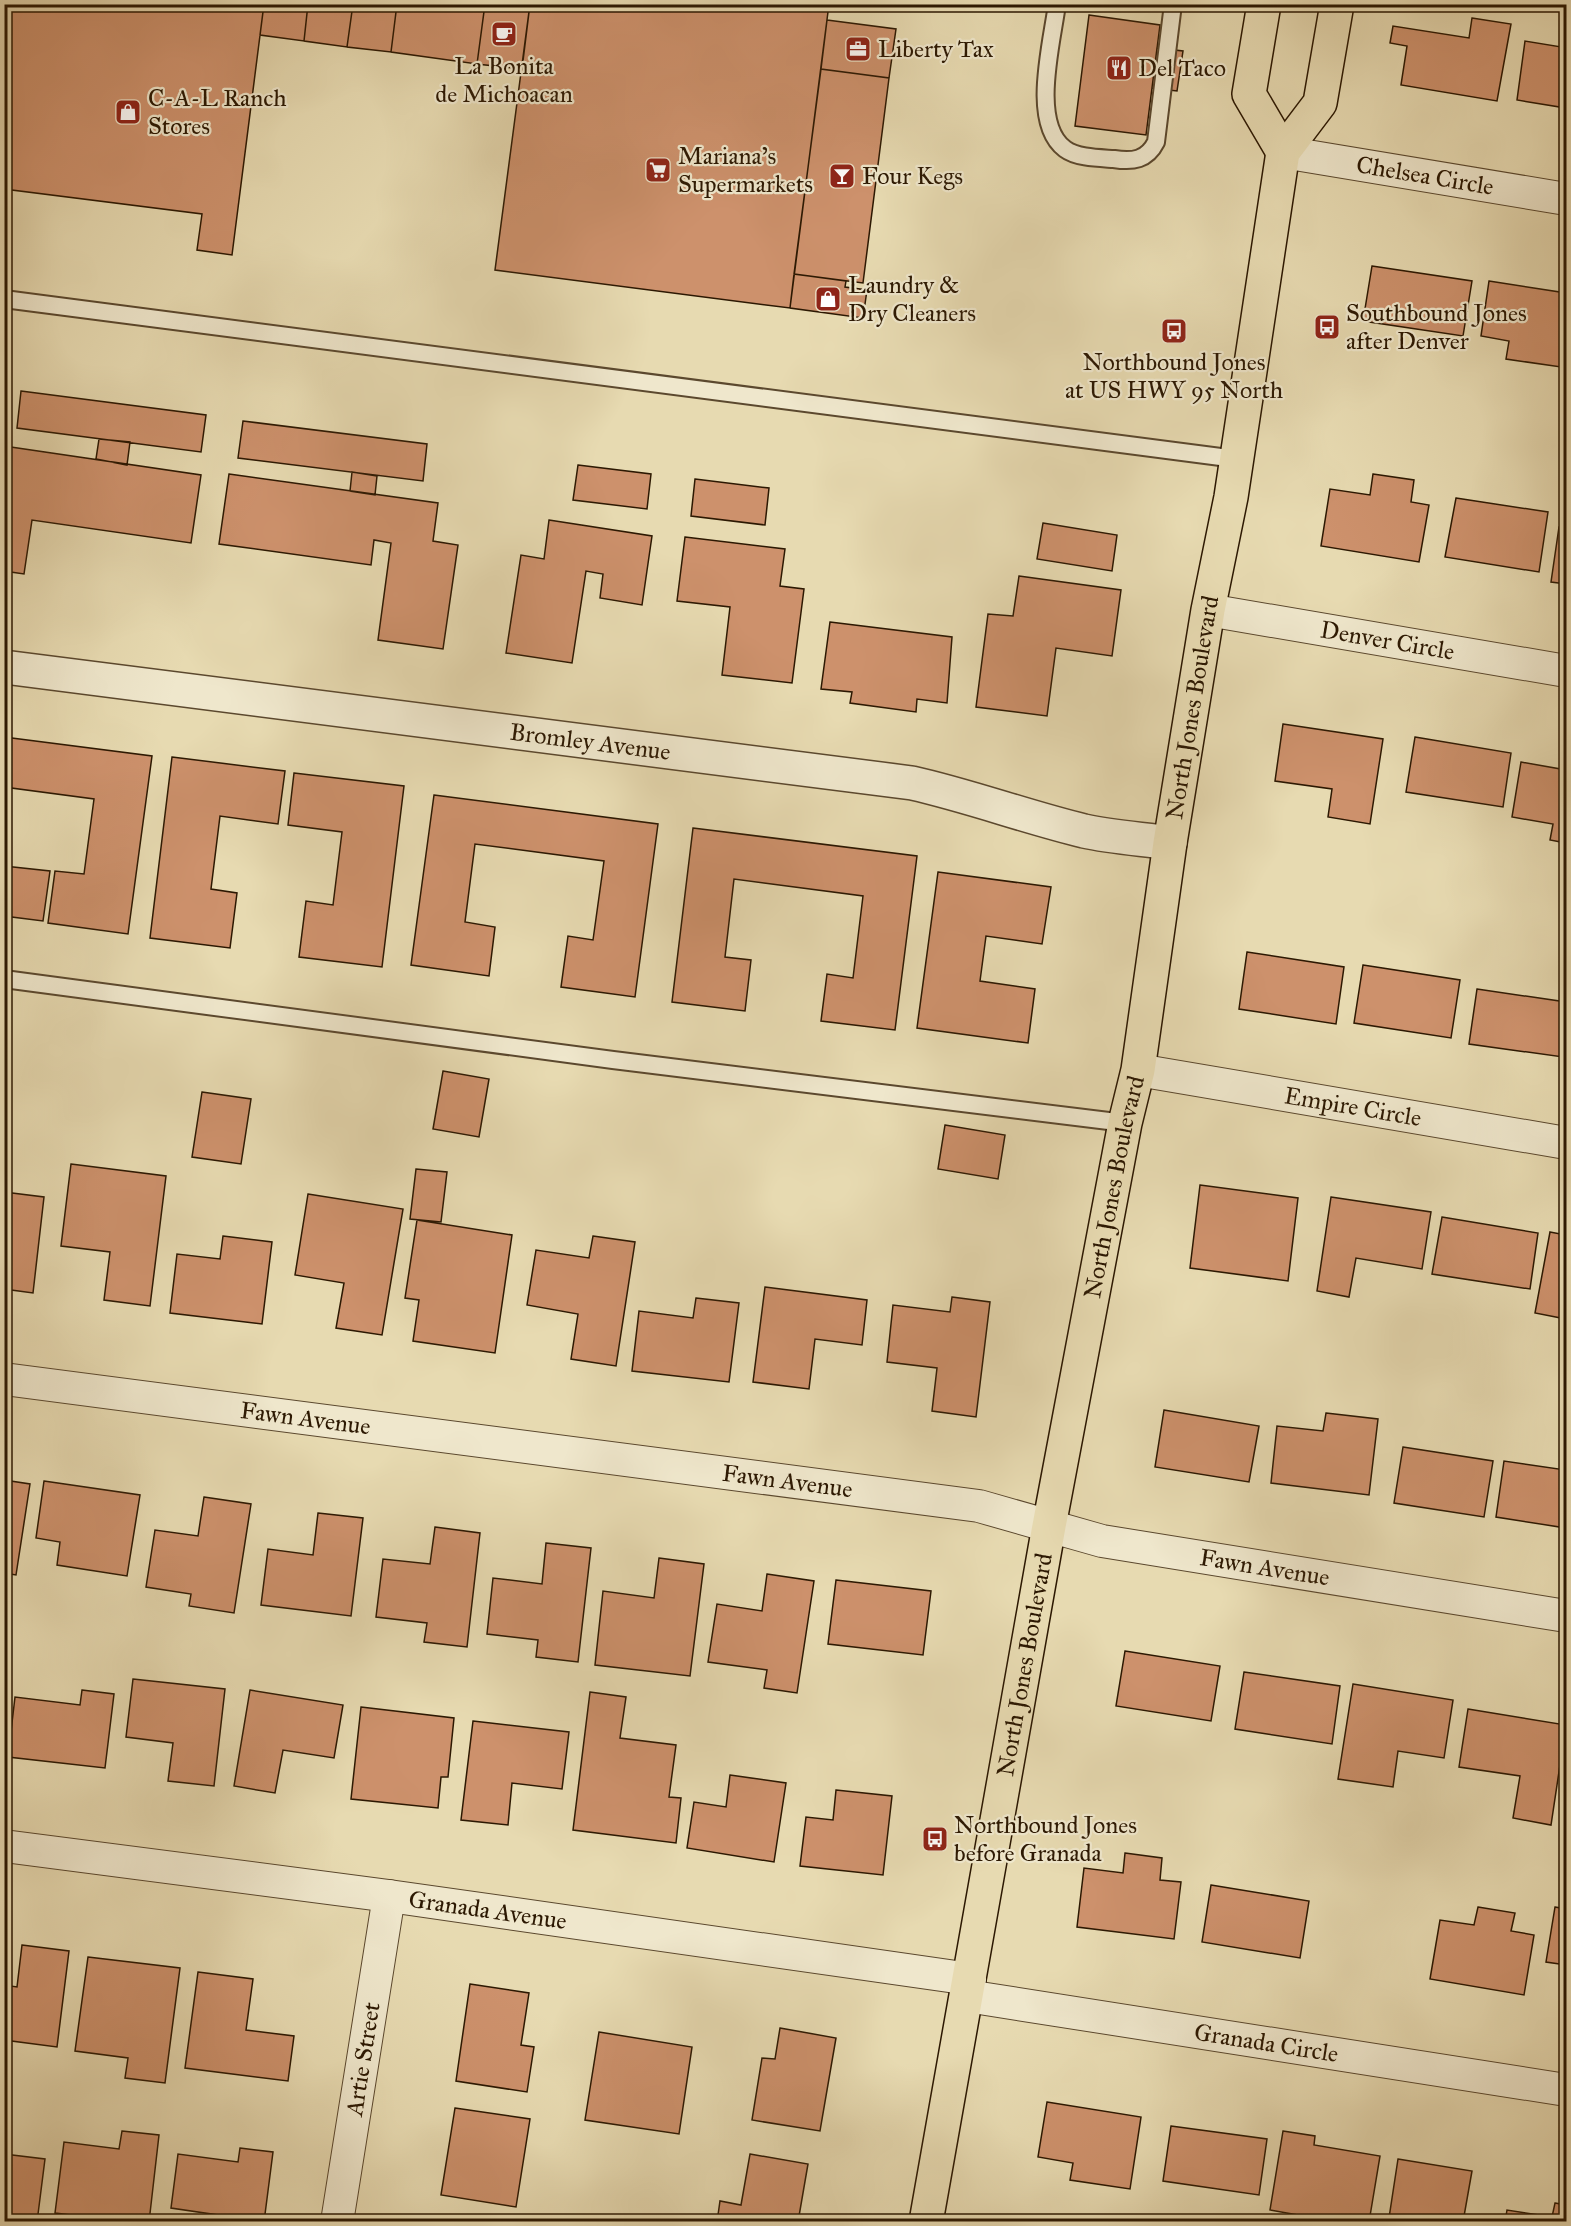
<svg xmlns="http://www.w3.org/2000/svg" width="1571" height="2226" font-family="'IM FELL Great Primer',serif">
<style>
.building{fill:#cd916c;stroke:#2c1802;stroke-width:1.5}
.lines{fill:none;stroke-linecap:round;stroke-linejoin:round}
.service-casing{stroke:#5b482e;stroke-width:20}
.minor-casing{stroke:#5b482e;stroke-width:34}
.tertiary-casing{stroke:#5b482e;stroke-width:36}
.primary-casing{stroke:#2c1802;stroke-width:36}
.service{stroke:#efe7cc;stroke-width:16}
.minor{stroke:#efe7cc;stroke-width:32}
.tertiary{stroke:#efe7cc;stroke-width:33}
.primary{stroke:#e7dab1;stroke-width:33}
.labels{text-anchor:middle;stroke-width:4.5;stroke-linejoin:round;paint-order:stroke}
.poi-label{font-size:24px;fill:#2c1802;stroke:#efe7cc;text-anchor:start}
.street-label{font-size:24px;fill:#2c1802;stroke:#efe7cc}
</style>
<rect width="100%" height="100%" fill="#e7dab1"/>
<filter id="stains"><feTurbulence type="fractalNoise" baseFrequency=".00333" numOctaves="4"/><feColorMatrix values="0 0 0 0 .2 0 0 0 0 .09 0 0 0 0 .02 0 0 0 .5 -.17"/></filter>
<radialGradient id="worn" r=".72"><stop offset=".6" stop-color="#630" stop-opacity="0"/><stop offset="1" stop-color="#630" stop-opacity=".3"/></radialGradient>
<path class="building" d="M 4,4 L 264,4 L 232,255 L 197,250 L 202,214 L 4,189 Z
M 264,4 L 308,4 L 304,41 L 260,35 Z
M 308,4 L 353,4 L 347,47 L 304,41 Z
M 353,4 L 397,4 L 391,52 L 347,47 Z
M 397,4 L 485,4 L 477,64 L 391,52 Z
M 485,4 L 530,4 L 522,69 L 477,64 Z
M 530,4 L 829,4 L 790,308 L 495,270 Z
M 1089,15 L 1160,25 L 1146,135 L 1075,126 Z
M 1472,18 L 1511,24 L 1497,101 L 1401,85 L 1407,46 L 1390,43 L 1393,26 L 1469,38 Z
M 827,20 L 896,29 L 889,78 L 821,69 Z
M 1563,33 L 1566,34 L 1566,108 L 1517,100 L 1525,41 L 1561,47 Z
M 1157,48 L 1183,51 L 1177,91 L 1152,88 Z
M 821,69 L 889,78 L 863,283 L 794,274 Z
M 1372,266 L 1472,281 L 1463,336 L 1363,321 Z
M 794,274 L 846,281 L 845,287 L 867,290 L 863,318 L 790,308 Z
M 1489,281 L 1566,293 L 1566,350 L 1564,349 L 1561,367 L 1506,359 L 1509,341 L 1481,336 Z
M 21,391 L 206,415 L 201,452 L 17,428 Z
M 243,421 L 427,444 L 423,481 L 238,458 Z
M 99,439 L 130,442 L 127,465 L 96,459 Z
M 4,446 L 201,475 L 191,543 L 32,520 L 24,574 L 4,571 Z
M 578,465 L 651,474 L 647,509 L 573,500 Z
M 352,472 L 377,476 L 375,495 L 350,491 Z
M 229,474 L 438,503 L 433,541 L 458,545 L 443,649 L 378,640 L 391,543 L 374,540 L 371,565 L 219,544 Z
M 1373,474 L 1414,480 L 1411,502 L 1429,505 L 1419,562 L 1321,546 L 1330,489 L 1370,495 Z
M 695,479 L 769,488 L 765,525 L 691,516 Z
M 1456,498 L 1548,512 L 1539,572 L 1445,557 Z
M 549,520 L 652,536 L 642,605 L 600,598 L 603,574 L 586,571 L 572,663 L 506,653 L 521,555 L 544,559 Z
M 1043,523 L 1117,535 L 1112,571 L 1037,559 Z
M 1043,523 L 1117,535 L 1112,571 L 1037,559 Z
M 1559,527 L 1566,528 L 1566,584 L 1551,582 Z
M 685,537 L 785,549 L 780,586 L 804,589 L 792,683 L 722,675 L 730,607 L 677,601 Z
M 1019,576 L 1121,590 L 1112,656 L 1056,648 L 1047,716 L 976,707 L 988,614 L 1013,616 Z
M 830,622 L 952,637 L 947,703 L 917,699 L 916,712 L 850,703 L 852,692 L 821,689 Z
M 1283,724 L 1383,739 L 1370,824 L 1328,817 L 1332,789 L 1275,781 Z
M 4,737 L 152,756 L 128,934 L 48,923 L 55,871 L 84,874 L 94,799 L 4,787 Z
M 1415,737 L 1511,753 L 1503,807 L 1406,792 Z
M 172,757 L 285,771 L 278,824 L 220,816 L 211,889 L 237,893 L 230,948 L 150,938 Z
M 1521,762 L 1566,770 L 1566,843 L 1550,840 L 1553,824 L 1512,817 Z
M 294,773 L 404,786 L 382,967 L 299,957 L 306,901 L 333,905 L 342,832 L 288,825 Z
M 434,795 L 658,824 L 635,997 L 561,987 L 568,936 L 593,940 L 604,861 L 475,844 L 465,922 L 495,927 L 489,976 L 411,965 Z
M 693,828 L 917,856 L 895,1030 L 821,1021 L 827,974 L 853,978 L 863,896 L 734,879 L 725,957 L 751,960 L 745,1011 L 672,1002 Z
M 4,866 L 50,871 L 43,921 L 4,916 Z
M 938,872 L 1051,887 L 1042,944 L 986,936 L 980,981 L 1035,989 L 1028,1043 L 917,1028 Z
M 1247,952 L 1344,967 L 1336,1024 L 1239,1009 Z
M 1363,965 L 1460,980 L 1451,1038 L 1354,1023 Z
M 1477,989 L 1566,1002 L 1563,1057 L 1469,1044 Z
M 443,1071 L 489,1079 L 479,1137 L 433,1129 Z
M 202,1092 L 251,1099 L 241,1164 L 192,1157 Z
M 945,1125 L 1005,1135 L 998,1179 L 938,1169 Z
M 71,1164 L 166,1176 L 150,1306 L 104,1300 L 110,1252 L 61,1246 Z
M 416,1169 L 447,1172 L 441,1222 L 410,1219 Z
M 1200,1185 L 1298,1198 L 1288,1281 L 1190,1268 Z
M 4,1192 L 44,1197 L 33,1293 L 4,1289 Z
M 308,1194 L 403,1209 L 382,1335 L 336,1328 L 344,1283 L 295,1275 Z
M 1331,1197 L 1431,1212 L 1422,1269 L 1356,1258 L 1349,1297 L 1317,1291 Z
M 1442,1217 L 1538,1233 L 1530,1289 L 1432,1274 Z
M 417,1220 L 512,1235 L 495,1353 L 413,1341 L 419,1300 L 405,1298 Z
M 1550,1232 L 1566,1235 L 1566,1319 L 1535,1313 Z
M 223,1236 L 272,1242 L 262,1324 L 170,1313 L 177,1254 L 220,1259 Z
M 593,1236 L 635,1242 L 616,1366 L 571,1359 L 578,1314 L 527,1305 L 536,1250 L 589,1258 Z
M 765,1287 L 867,1300 L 862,1345 L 815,1339 L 809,1389 L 753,1382 Z
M 952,1297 L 990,1302 L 976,1417 L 932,1411 L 937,1368 L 887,1362 L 893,1305 L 950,1312 Z
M 696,1298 L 739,1303 L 729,1382 L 632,1371 L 639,1311 L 693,1318 Z
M 1164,1410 L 1259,1426 L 1249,1482 L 1155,1467 Z
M 1326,1413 L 1378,1419 L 1369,1495 L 1271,1483 L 1277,1426 L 1323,1431 Z
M 1403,1447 L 1493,1461 L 1484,1517 L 1394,1503 Z
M 1566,1456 L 1566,1528 L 1496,1517 L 1504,1461 L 1565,1470 Z
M 4,1480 L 30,1484 L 16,1575 L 4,1573 Z
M 44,1481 L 140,1495 L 127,1576 L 57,1565 L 60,1542 L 36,1538 Z
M 204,1497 L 251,1504 L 234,1613 L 189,1606 L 191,1594 L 146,1587 L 155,1530 L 198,1536 Z
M 318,1513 L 363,1518 L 351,1616 L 261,1605 L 268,1549 L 313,1555 Z
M 435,1527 L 480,1533 L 467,1647 L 424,1642 L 427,1623 L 376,1617 L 383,1559 L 430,1564 Z
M 546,1543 L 591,1548 L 578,1662 L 536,1657 L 538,1640 L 487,1634 L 493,1578 L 542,1584 Z
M 659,1558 L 704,1564 L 690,1676 L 595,1665 L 603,1591 L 654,1598 Z
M 767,1574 L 814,1581 L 797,1693 L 764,1688 L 767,1670 L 708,1662 L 717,1604 L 762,1611 Z
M 836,1580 L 931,1591 L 923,1655 L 828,1644 Z
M 1125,1651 L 1220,1666 L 1211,1721 L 1116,1706 Z
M 1244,1672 L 1340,1686 L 1332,1744 L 1235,1729 Z
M 133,1679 L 225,1689 L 214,1786 L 168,1781 L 173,1743 L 126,1737 Z
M 1353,1684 L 1453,1700 L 1444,1758 L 1398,1751 L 1393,1787 L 1338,1779 Z
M 82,1690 L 114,1694 L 105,1768 L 8,1757 L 15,1697 L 80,1705 Z
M 250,1690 L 343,1705 L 334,1758 L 283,1750 L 275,1793 L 234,1786 Z
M 590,1692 L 626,1697 L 620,1738 L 676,1745 L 669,1797 L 681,1798 L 676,1843 L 573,1830 Z
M 361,1707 L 454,1718 L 448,1777 L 441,1777 L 438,1808 L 351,1799 Z
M 1468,1709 L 1566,1725 L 1551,1825 L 1513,1818 L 1520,1776 L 1459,1767 Z
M 473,1721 L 569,1732 L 562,1789 L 512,1783 L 508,1825 L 461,1820 Z
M 730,1775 L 786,1783 L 774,1862 L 687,1848 L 694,1802 L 726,1807 Z
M 836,1790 L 892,1796 L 883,1875 L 800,1866 L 806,1817 L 833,1820 Z
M 1125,1853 L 1162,1858 L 1160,1880 L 1181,1882 L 1174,1939 L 1077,1927 L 1084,1868 L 1123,1873 Z
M 1211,1885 L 1309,1901 L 1300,1958 L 1202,1942 Z
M 1478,1907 L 1515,1913 L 1511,1931 L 1534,1935 L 1524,1995 L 1430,1979 L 1440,1920 L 1474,1925 Z
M 1555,1907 L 1566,1909 L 1566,1965 L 1546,1962 Z
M 22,1945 L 69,1951 L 57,2047 L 4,2040 L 4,1985 L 17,1987 Z
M 88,1957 L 180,1968 L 165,2083 L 125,2078 L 128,2058 L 75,2051 Z
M 198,1972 L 253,1979 L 246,2030 L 294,2036 L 288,2081 L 185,2068 Z
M 470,1984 L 529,1993 L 521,2045 L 534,2047 L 527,2092 L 456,2081 Z
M 780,2028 L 836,2038 L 820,2131 L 752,2120 L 762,2058 L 775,2059 Z
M 599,2032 L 692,2047 L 679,2134 L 585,2120 Z
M 1047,2102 L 1141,2117 L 1130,2189 L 1070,2180 L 1073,2163 L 1038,2157 Z
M 455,2108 L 530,2119 L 516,2207 L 441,2195 Z
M 1171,2126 L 1267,2139 L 1259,2195 L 1163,2181 Z
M 122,2131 L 159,2135 L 149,2222 L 101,2222 L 102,2219 L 55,2213 L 64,2142 L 119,2149 Z
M 1283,2131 L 1315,2136 L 1314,2145 L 1380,2156 L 1369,2222 L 1337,2222 L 1270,2210 Z
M 240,2148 L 273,2152 L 264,2222 L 218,2222 L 218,2215 L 171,2208 L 178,2154 L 238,2162 Z
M 4,2154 L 45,2159 L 37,2222 L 4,2222 Z
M 750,2154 L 808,2164 L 798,2222 L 717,2222 L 720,2201 L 741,2205 Z
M 1398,2159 L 1472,2171 L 1463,2222 L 1414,2222 L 1389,2218 Z
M 1555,2203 L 1566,2205 L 1566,2222 L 1505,2222 L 1507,2210 L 1552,2217 Z
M 480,2216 L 517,2222 L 480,2222 Z"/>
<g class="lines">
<g class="service-casing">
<path id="service" d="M 1057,4 C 1052,43 1030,123 1065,149 C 1077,158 1099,158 1114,159 C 1133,162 1147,160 1156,142 L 1173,4
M 4,299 L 1236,459
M 4,979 L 613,1060 L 1125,1123"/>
</g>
<g class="minor-casing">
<g id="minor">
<path id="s1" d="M 1283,152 L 1566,199"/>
<path id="s2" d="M 1208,610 L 1566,671"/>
<path id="s3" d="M 1138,1070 L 1566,1143"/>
<path id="s4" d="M 4,1379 L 979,1506 L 1102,1541 L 1566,1616"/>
<path id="s5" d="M 4,1846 L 389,1896 L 970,1979"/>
<path id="s6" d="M 967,1996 L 1566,2090"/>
<path id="s7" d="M 337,2222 L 389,1896"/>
</g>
</g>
<g class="tertiary-casing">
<g id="tertiary">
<path id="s8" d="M 4,667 L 912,783 C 970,796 1026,817 1084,831 C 1112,837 1142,839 1170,843"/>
</g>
</g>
<g class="primary-casing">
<g id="primary">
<path d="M 1264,4 L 1249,94 L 1283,152"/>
<path id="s9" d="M 926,2222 L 1049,1526 L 1125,1123 L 1138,1070 L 1170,843 L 1208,610 L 1231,497 L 1283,152 L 1320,103 L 1337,4"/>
</g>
</g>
<use href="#service" class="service"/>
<use href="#minor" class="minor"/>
<use href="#tertiary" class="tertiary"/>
<use href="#primary" class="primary"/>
</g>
<defs>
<g id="cafe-square" transform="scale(1.35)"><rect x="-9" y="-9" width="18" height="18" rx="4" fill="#8f2418" stroke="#efe7cc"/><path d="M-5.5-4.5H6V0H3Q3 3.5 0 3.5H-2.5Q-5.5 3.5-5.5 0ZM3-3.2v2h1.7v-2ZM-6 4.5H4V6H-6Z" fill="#fff"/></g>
<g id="office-square" transform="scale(1.35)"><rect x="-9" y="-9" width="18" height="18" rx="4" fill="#8f2418" stroke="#efe7cc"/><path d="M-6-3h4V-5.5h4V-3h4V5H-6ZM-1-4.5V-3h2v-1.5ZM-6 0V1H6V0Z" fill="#fff"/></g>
<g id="restaurant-square" transform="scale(1.35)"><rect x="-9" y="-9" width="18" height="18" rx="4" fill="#8f2418" stroke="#efe7cc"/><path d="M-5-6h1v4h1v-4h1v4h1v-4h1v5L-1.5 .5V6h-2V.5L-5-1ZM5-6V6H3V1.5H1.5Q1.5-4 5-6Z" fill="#fff"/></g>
<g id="shop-square" transform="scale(1.35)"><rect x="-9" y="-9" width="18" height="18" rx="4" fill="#8f2418" stroke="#efe7cc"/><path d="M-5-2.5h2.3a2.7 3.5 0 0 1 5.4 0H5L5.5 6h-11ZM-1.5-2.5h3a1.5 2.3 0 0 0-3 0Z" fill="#fff"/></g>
<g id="supermarket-square" transform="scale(1.35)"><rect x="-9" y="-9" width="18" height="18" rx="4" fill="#8f2418" stroke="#efe7cc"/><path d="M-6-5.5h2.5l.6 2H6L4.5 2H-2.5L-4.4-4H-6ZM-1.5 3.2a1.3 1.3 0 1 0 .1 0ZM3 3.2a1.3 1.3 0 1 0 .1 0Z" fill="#fff"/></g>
<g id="bar-square" transform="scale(1.35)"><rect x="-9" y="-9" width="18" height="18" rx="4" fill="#8f2418" stroke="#efe7cc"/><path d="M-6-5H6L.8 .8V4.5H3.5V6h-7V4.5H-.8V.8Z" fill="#fff"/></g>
<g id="bus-square" transform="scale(1.35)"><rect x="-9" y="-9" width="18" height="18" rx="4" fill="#8f2418" stroke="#efe7cc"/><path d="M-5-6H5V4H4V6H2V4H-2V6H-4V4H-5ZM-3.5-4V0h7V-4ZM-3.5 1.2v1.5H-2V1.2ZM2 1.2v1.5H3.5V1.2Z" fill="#fff"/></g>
</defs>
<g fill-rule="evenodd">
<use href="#cafe-square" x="504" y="34"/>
<use href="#office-square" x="858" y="49"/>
<use href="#restaurant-square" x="1119" y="68"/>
<use href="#shop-square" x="128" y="112"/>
<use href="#supermarket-square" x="658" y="170"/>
<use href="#bar-square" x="842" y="176"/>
<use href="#shop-square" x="828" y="299"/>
<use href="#bus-square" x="1327" y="327"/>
<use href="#bus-square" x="1174" y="331"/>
<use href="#bus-square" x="935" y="1839"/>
</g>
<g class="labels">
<g class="poi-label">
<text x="878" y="57">Liberty Tax</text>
<text x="504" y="74" text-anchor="middle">La Bonita<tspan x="504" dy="28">de Michoacan</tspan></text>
<text x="1138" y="76">Del Taco</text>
<text x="148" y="106">C-A-L Ranch<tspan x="148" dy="28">Stores</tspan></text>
<text x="678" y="164">Mariana's<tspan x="678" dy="28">Supermarkets</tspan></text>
<text x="862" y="184">Four Kegs</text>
<text x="848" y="293">Laundry &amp;<tspan x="848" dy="28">Dry Cleaners</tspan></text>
<text x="1346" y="321">Southbound Jones<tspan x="1346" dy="28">after Denver</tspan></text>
<text x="1174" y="370" text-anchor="middle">Northbound Jones<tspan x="1174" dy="28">at US HWY 95 North</tspan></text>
<text x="954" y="1833">Northbound Jones<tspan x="954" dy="28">before Granada</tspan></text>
</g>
<g class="street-label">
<text dy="8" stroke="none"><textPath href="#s1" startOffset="144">Chelsea Circle</textPath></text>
<text dy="8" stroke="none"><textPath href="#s2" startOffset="182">Denver Circle</textPath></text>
<text dy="8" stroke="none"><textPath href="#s9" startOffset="1538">North Jones Boulevard</textPath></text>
<text dy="8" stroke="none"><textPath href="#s8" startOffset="591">Bromley Avenue</textPath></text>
<text dy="8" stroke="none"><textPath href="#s3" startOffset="218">Empire Circle</textPath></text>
<text dy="8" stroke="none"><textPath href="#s9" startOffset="1052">North Jones Boulevard</textPath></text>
<text dy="8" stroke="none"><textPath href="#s4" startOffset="304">Fawn Avenue</textPath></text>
<text dy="8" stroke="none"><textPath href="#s4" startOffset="790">Fawn Avenue</textPath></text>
<text dy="8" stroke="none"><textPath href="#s4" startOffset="1276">Fawn Avenue</textPath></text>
<text dy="8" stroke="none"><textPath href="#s9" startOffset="566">North Jones Boulevard</textPath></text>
<text dy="8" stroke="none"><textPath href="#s5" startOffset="488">Granada Avenue</textPath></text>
<text dy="8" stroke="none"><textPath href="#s6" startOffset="303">Granada Circle</textPath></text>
<text dy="8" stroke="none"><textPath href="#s7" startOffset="165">Artie Street</textPath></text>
</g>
</g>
<rect width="1571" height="2226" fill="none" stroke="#e7dab1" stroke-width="24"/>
<rect x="6" y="6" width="1559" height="2214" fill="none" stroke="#2c1802" stroke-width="3"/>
<rect x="12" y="12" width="1547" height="2202" fill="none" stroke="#2c1802" stroke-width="1.5"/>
<rect width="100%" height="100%" filter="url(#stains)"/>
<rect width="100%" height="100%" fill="url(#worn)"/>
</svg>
